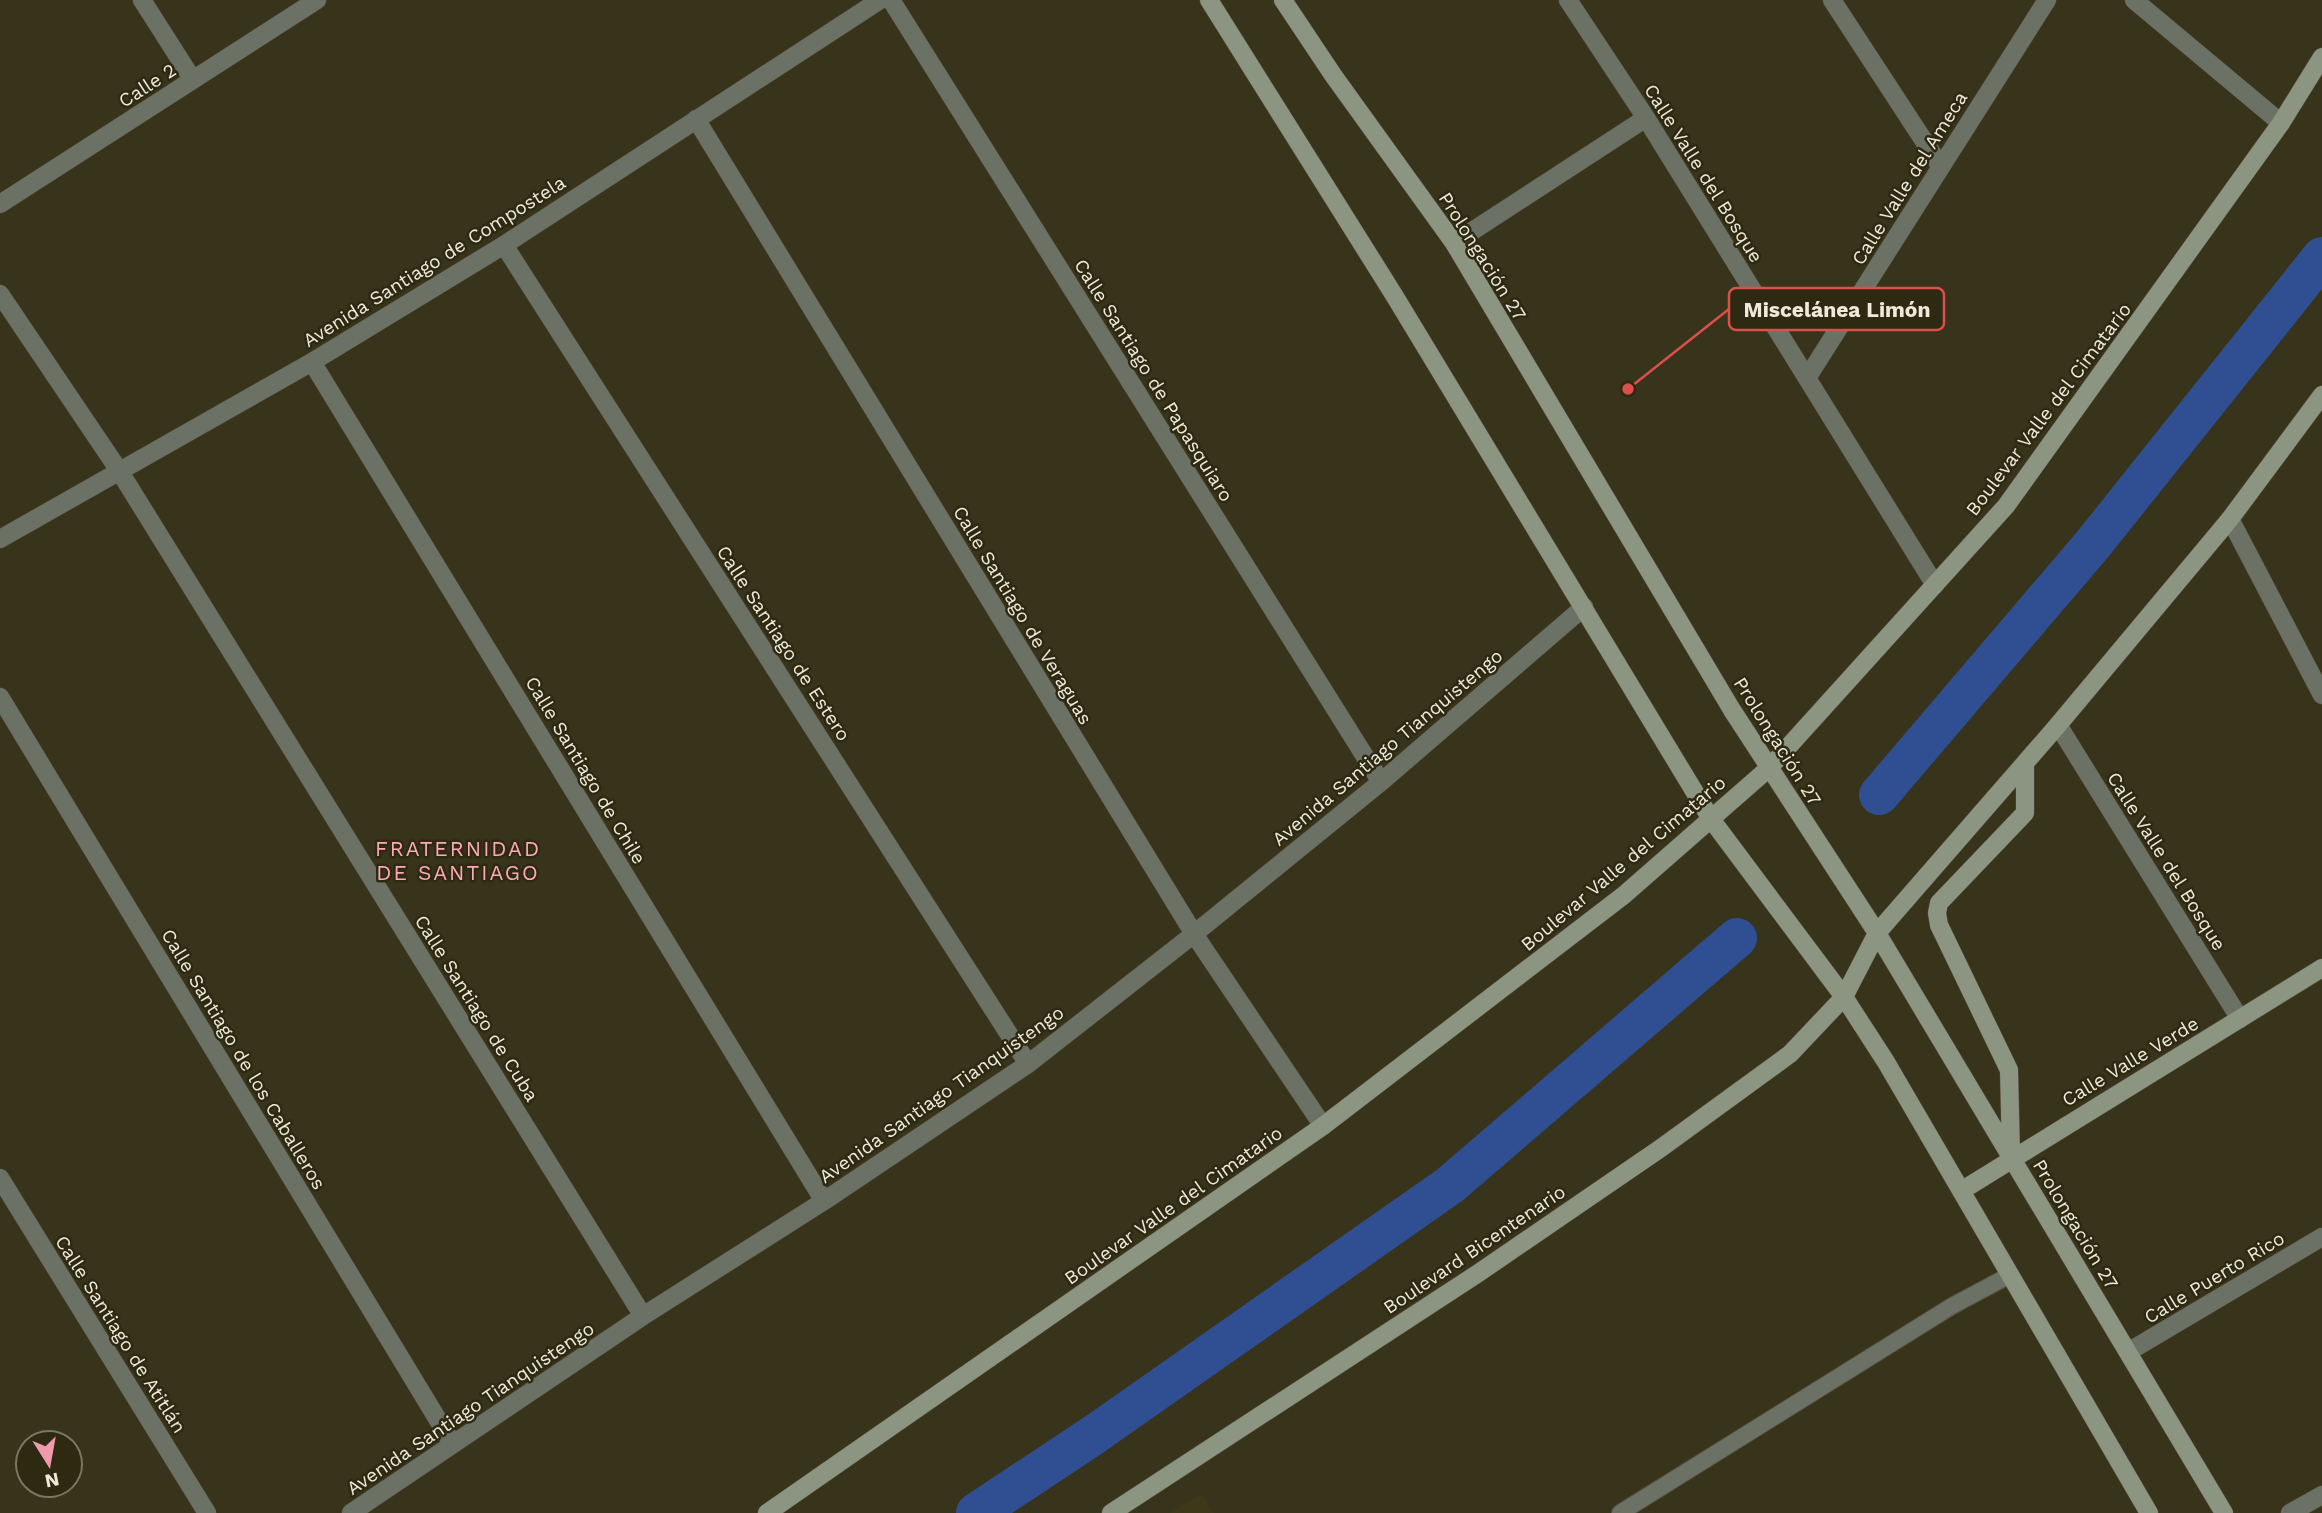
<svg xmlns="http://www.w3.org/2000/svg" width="2322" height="1513" font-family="'Work Sans',sans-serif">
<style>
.built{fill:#3f3818}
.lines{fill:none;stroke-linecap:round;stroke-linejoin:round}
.canal{stroke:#304f93;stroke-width:40}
.lane-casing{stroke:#55503a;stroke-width:18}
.street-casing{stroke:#55503a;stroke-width:19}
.secondary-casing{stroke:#55503a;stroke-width:19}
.lane{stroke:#6c7166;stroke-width:16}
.street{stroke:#6c7166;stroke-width:18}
.secondary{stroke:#8c9482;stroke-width:18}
.labels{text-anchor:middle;stroke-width:5;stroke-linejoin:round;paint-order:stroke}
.street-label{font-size:19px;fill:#edeadc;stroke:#2e2911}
.neighbourhood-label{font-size:21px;letter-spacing:2px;fill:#fda9ba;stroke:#2e2911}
.leader{fill:none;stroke:#db4f4c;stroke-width:2.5}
.callout-dot{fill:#db4f4c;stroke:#2e2911;stroke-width:2.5}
.callout{fill:#2e2911;stroke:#db4f4c;stroke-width:2.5}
.callout-label{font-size:21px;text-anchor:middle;font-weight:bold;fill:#edeadc}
</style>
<rect width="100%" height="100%" fill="#38331b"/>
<path class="built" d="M 1201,1494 L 1214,1513 L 1170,1513 Z"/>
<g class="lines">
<path class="canal" d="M 1879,795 L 2093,544 L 2322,257
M 976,1513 L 1095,1434 L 1450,1185 L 1737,938"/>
<g class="lane-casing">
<path id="lane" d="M 1620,1513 L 1952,1306 L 2010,1275"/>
</g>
<g class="street-casing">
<path id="street" d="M 142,0 L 193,80
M 891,0 L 1381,782
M 1568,0 L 1646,118 L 1935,585
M 1832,0 L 1941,167
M 2134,0 L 2281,123
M 696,119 L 1194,934 L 1323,1126
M 0,204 L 317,0
M 1454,243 L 1646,118
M 504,245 L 1028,1064
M 0,294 L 120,472 L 643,1316
M 312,362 L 824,1201
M 1807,378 L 2047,0
M 2230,519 L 2322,695
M 0,539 L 312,362 L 504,245 L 880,0
M 0,697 L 452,1443
M 2058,725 L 2240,1019
M 0,1178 L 207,1513
M 2128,1352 L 2322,1237
M 351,1513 L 643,1316 L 824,1201 L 1028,1064 L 1194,934 L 1381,782 L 1584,607
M 2290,1513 L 2322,1495"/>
</g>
<g class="secondary-casing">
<path id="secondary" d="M 1209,0 L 1394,295 L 1711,819 L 1844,997 L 1886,1062 L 2149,1513
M 1283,0 L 1333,75 L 1454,243 L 1732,710 L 1877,933 L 2224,1513
M 2011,1154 L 2009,1070 L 1939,925 L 1937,913 L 1939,903 L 2025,813 L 2025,763
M 1961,1191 L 2322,968
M 767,1513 L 1323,1126 L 1624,895 L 1769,768 L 2006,506 L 2281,123 L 2322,57
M 1111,1513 L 1477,1274 L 1661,1148 L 1790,1054 L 1844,997 L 1877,933 L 2058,725 L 2230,519 L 2322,395"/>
</g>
<use href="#lane" class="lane"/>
<use href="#street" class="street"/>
<use href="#secondary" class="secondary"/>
</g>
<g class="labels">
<g class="street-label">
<text transform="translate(147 85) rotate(-33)" y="7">Calle 2</text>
<text transform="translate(1704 173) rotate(58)" y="7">Calle Valle del Bosque</text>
<text transform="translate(1909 178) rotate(-58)" y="7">Calle Valle del Ameca</text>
<text transform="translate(1483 256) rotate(58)" y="7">Prolongación 27</text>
<text transform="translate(434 261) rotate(-32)" y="7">Avenida Santiago de Compostela</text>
<text transform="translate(1154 380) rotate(58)" y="7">Calle Santiago de Papasquiaro</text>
<text transform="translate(2048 409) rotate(-53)" y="7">Boulevar Valle del Cimatario</text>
<text transform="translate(1023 615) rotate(59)" y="7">Calle Santiago de Veraguas</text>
<text transform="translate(784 643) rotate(57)" y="7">Calle Santiago de Estero</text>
<text transform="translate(1778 741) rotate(58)" y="7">Prolongación 27</text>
<text transform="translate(1387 747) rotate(-40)" y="7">Avenida Santiago Tianquistengo</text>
<text transform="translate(586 770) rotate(59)" y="7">Calle Santiago de Chile</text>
<text transform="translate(2167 861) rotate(58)" y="7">Calle Valle del Bosque</text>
<text transform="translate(1623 863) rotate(-40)" y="7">Boulevar Valle del Cimatario</text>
<text transform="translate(477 1008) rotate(58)" y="7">Calle Santiago de Cuba</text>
<text transform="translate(244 1059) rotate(59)" y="7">Calle Santiago de los Caballeros</text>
<text transform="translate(2130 1061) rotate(-31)" y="7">Calle Valle Verde</text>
<text transform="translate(941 1094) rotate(-35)" y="7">Avenida Santiago Tianquistengo</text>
<text transform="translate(1173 1205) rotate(-35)" y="7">Boulevar Valle del Cimatario</text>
<text transform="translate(2076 1224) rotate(59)" y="7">Prolongación 27</text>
<text transform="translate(1474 1249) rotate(-34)" y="7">Boulevard Bicentenario</text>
<text transform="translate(2214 1277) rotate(-31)" y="7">Calle Puerto Rico</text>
<text transform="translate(121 1334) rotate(58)" y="7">Calle Santiago de Atitlán</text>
<text transform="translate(470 1408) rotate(-34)" y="7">Avenida Santiago Tianquistengo</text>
</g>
<g class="neighbourhood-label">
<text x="458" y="856">FRATERNIDAD<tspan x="458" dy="24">DE SANTIAGO</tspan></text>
</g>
</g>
<path class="leader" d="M1628 389L1729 309"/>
<circle class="callout-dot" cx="1628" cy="389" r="7"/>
<rect class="callout" x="1729" y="288" width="215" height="42" rx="7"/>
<g class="callout-label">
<text x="1837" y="317">Miscelánea Limón</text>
</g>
<g transform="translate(49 1464) rotate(169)"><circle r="33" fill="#2e2911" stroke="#7a7662" stroke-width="2"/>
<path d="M0-5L12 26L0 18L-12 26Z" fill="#f29aad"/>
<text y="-10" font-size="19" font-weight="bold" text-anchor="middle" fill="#edeadc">N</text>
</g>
</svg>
